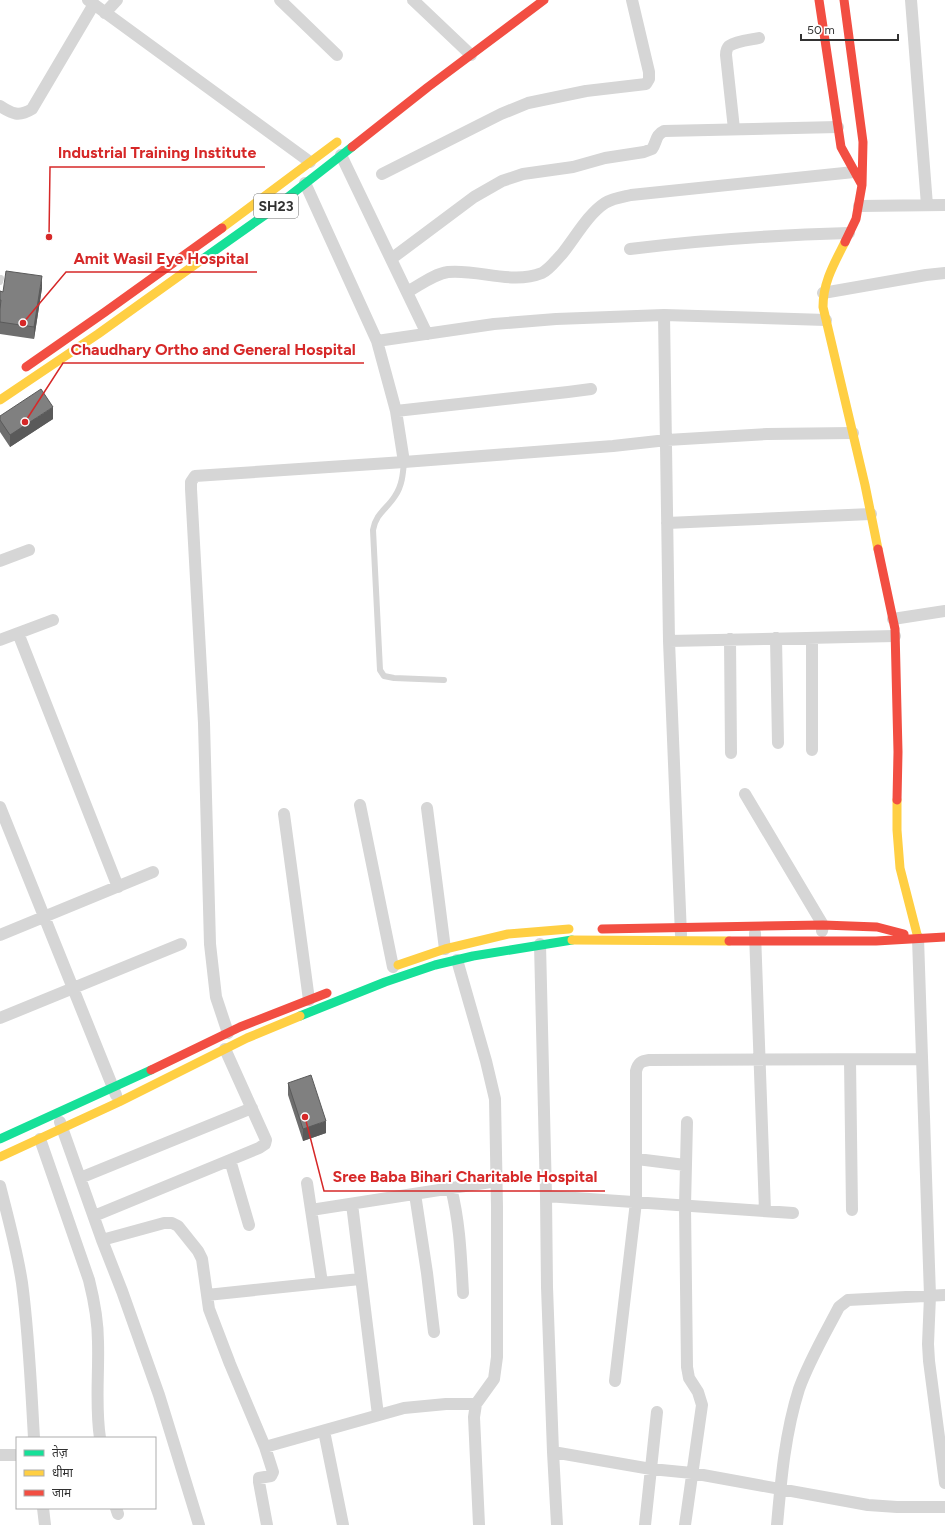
<svg xmlns="http://www.w3.org/2000/svg" width="945" height="1525" font-family="Figtree,'Noto Sans Devanagari',sans-serif">
<style>
.lines{fill:none;stroke-linecap:round;stroke-linejoin:round}
.lane{stroke:#d6d6d6;stroke-width:6}
.street{stroke:#d6d6d6;stroke-width:12}
.fast{stroke:#16e098;stroke-width:9}
.slow{stroke:#ffcf43;stroke-width:9}
.jam{stroke:#f24e42;stroke-width:9}
.wall{fill:#6e6e6e}
.shaded-wall{fill:#5a5a5a}
.building{fill:#808080;stroke:#5a5a5a}
.labels{text-anchor:middle;stroke-width:4;stroke-linejoin:round;paint-order:stroke}
.shield{fill:#fff;stroke:#707070;stroke-width:1}
.shield-label{font-size:14px;font-weight:bold;fill:#323232}
.leader{fill:none;stroke:#d62828;stroke-width:1.5}
.callout-dot{fill:#d62828;stroke:#fff;stroke-width:1.5}
.callout-label{font-size:16px;text-anchor:middle;font-weight:bold;fill:#d62828;stroke:#fff;stroke-width:4;stroke-linejoin:round;paint-order:stroke}
</style>
<rect width="100%" height="100%" fill="#fff"/>
<g class="lines">
<path class="lane" d="M 0,282 L 1,278
M 404,462 C 403,474 402,486 395,496 C 387,509 376,513 373,530 L 380,670 L 384,676 L 394,678 L 444,680"/>
<path class="street" d="M 88,0 L 310,162
M 280,0 L 337,55
M 413,0 L 471,55
M 911,0 L 927,205
M 105,13 L 117,0
M 0,106 C 12,114 19,117 32,109 L 94,4
M 734,129 L 726,55 C 726,52 726,49 729,46 C 737,41 750,40 759,38
M 341,155 L 427,334
M 382,174 L 501,114 L 528,103 L 586,91 L 646,84 L 649,79 L 649,72 L 632,0
M 305,183 L 377,341 L 396,411 L 404,462
M 859,206 L 945,205
M 630,249 C 703,240 776,235 849,233
M 391,259 L 474,197 L 502,181 L 523,174 L 573,167 L 605,158 L 644,152 L 652,149 C 657,142 655,135 664,131 L 838,127
M 407,292 C 420,285 434,274 448,272 C 479,269 512,285 542,273 C 550,269 556,260 562,254 C 575,238 588,214 605,203 C 613,198 622,197 631,195 L 854,172
M 823,293 L 926,275 L 945,273
M 664,315 L 669,641 L 681,935
M 377,341 L 494,324 L 556,319 L 664,315 L 826,320
M 396,411 L 568,392 L 591,389
M 667,523 L 871,514
M 0,561 L 29,550
M 893,619 L 945,611
M 18,633 L 118,887
M 776,638 L 778,743
M 812,638 L 812,750
M 730,639 L 731,753
M 0,640 L 53,620
M 669,641 L 895,636
M 745,794 L 823,925 L 822,931
M 360,805 L 393,967
M 0,807 L 116,1095
M 427,808 L 445,949
M 284,814 L 309,1000
M 755,933 L 765,1211
M 0,935 L 153,872
M 918,938 L 930,1296 L 928,1344 L 929,1361 L 945,1483
M 540,944 L 546,1196 L 547,1287 L 553,1452 L 557,1525
M 457,960 L 486,1061 L 495,1099 L 497,1207 L 497,1357 L 494,1379 L 476,1404 L 474,1417 L 479,1525
M 0,1018 L 181,944
M 228,1033 L 216,997 L 210,944 L 204,723 L 191,489 L 191,482 L 195,476 L 404,462 L 613,446 L 667,440 L 767,434 L 853,433
M 850,1060 L 852,1210
M 60,1122 L 102,1240 L 122,1291 L 159,1395 L 199,1525
M 40,1139 L 89,1280 C 94,1300 98,1321 98,1342 C 99,1374 95,1406 100,1438
M 637,1159 L 685,1165
M 230,1160 L 249,1225
M 80,1178 L 252,1108
M 307,1183 L 322,1283
M 0,1186 C 8,1218 17,1250 22,1283 C 29,1335 31,1387 34,1438
M 451,1188 C 460,1223 461,1258 463,1293
M 415,1194 L 427,1273 L 434,1332
M 546,1196 L 793,1213
M 352,1204 L 378,1415
M 311,1210 L 497,1181
M 94,1216 L 230,1160 L 259,1148 L 265,1144 L 266,1140 L 225,1049
M 102,1240 L 164,1223 L 172,1223 L 178,1226 L 198,1251 L 202,1259 L 209,1309 L 230,1364 L 265,1447 L 273,1472 L 271,1476 L 259,1478 L 259,1482 L 267,1525
M 207,1295 L 360,1279
M 615,1381 L 636,1202 L 636,1071 C 638,1063 641,1061 649,1060 L 922,1059
M 324,1431 L 343,1525
M 265,1447 L 404,1408 L 446,1404 L 476,1404
M 553,1452 L 651,1469 L 692,1473 L 868,1505 L 897,1507 L 945,1507
M 0,1455 L 17,1455
M 43,1508 L 45,1525
M 116,1508 L 118,1514
M 645,1525 L 657,1412
M 685,1525 L 702,1405 L 698,1392 L 689,1378 L 687,1367 L 685,1206 L 687,1122
M 777,1525 C 781,1480 785,1433 799,1389 C 809,1361 825,1334 839,1307 L 848,1300 L 945,1295"/>
<path class="fast" d="M 200,261 L 265,215 L 352,147
M 300,1016 L 385,982 L 435,965 L 473,956 L 572,940
M 0,1139 L 151,1070"/>
<path class="slow" d="M 222,228 L 337,142
M 845,242 C 834,264 823,282 823,307 L 865,485 L 878,549
M 0,400 L 98,334 L 200,261
M 897,800 L 897,830 L 900,868 L 918,938
M 572,940 L 729,941
M 398,965 L 445,949 L 508,934 L 569,929
M 0,1157 L 119,1102 L 247,1038 L 300,1016"/>
<path class="jam" d="M 819,0 L 841,147 L 862,185
M 844,0 L 863,142 L 862,185 L 856,219 L 845,242
M 352,147 L 428,87 L 544,0
M 26,367 L 105,312 L 222,228
M 878,549 L 895,629 L 898,752 L 897,800
M 602,929 L 823,925 L 877,927 L 904,934
M 729,941 L 876,941 L 945,937
M 151,1070 L 240,1027 L 327,993"/>
</g>
<path class="wall" d="M 42,288 L 34,339 L 0,334 L 0,291 L 3,292 Z
M 0,416 L 53,419 L 10,447 L 0,432 Z
M 288,1083 L 326,1133 L 303,1141 L 288,1095 Z"/>
<path class="shaded-wall" d="M 42,276 L 42,288 L 34,339 L 34,327 Z
M 53,407 L 53,419 L 10,447 L 10,435 Z
M 326,1121 L 326,1133 L 303,1141 L 303,1129 Z"/>
<path class="building" d="M 6,271 L 42,276 L 34,327 L 0,322 L 0,309 L 1,300 L 0,300 L 0,291 L 3,292 Z
M 41,389 L 53,407 L 10,435 L 0,420 L 0,416 Z
M 311,1075 L 326,1121 L 303,1129 L 288,1083 Z"/>
<g class="labels">
<rect class="shield" x="254" y="194" width="44" height="24" rx="3"/>
<g class="shield-label">
<text x="276" y="211">SH23</text>
</g>
</g>
<path class="leader" d="M49 237L50 167H265M23 323L66 272H257M25 422L63 363H364M305 1117L324 1191H605"/>
<g class="callout-dot">
<circle cx="49" cy="237" r="4"/>
<circle cx="23" cy="323" r="4"/>
<circle cx="25" cy="422" r="4"/>
<circle cx="305" cy="1117" r="4"/>
</g>
<g class="callout-label">
<text x="157" y="158">Industrial Training Institute</text>
<text x="161" y="264">Amit Wasil Eye Hospital</text>
<text x="213" y="355">Chaudhary Ortho and General Hospital</text>
<text x="465" y="1182">Sree Baba Bihari Charitable Hospital</text>
</g>
<rect x="16" y="1437" width="140" height="72" fill="#ffffff" stroke="#adadad"/>
<rect x="24" y="1450" width="20" height="6" fill="#16e098" stroke="#adadad"/>
<text x="52" y="1457" font-size="12" fill="#323232">तेज़</text>
<rect x="24" y="1470" width="20" height="6" fill="#ffcf43" stroke="#adadad"/>
<text x="52" y="1477" font-size="12" fill="#323232">धीमा</text>
<rect x="24" y="1490" width="20" height="6" fill="#f24e42" stroke="#adadad"/>
<text x="52" y="1497" font-size="12" fill="#323232">जाम</text>
<path d="M801 34v6h97v-6" fill="none" stroke="#323232" stroke-width="2"/>
<text x="807" y="34" font-size="12" fill="#323232" stroke="#ffffff" stroke-width="3" paint-order="stroke">50 m</text>
</svg>
